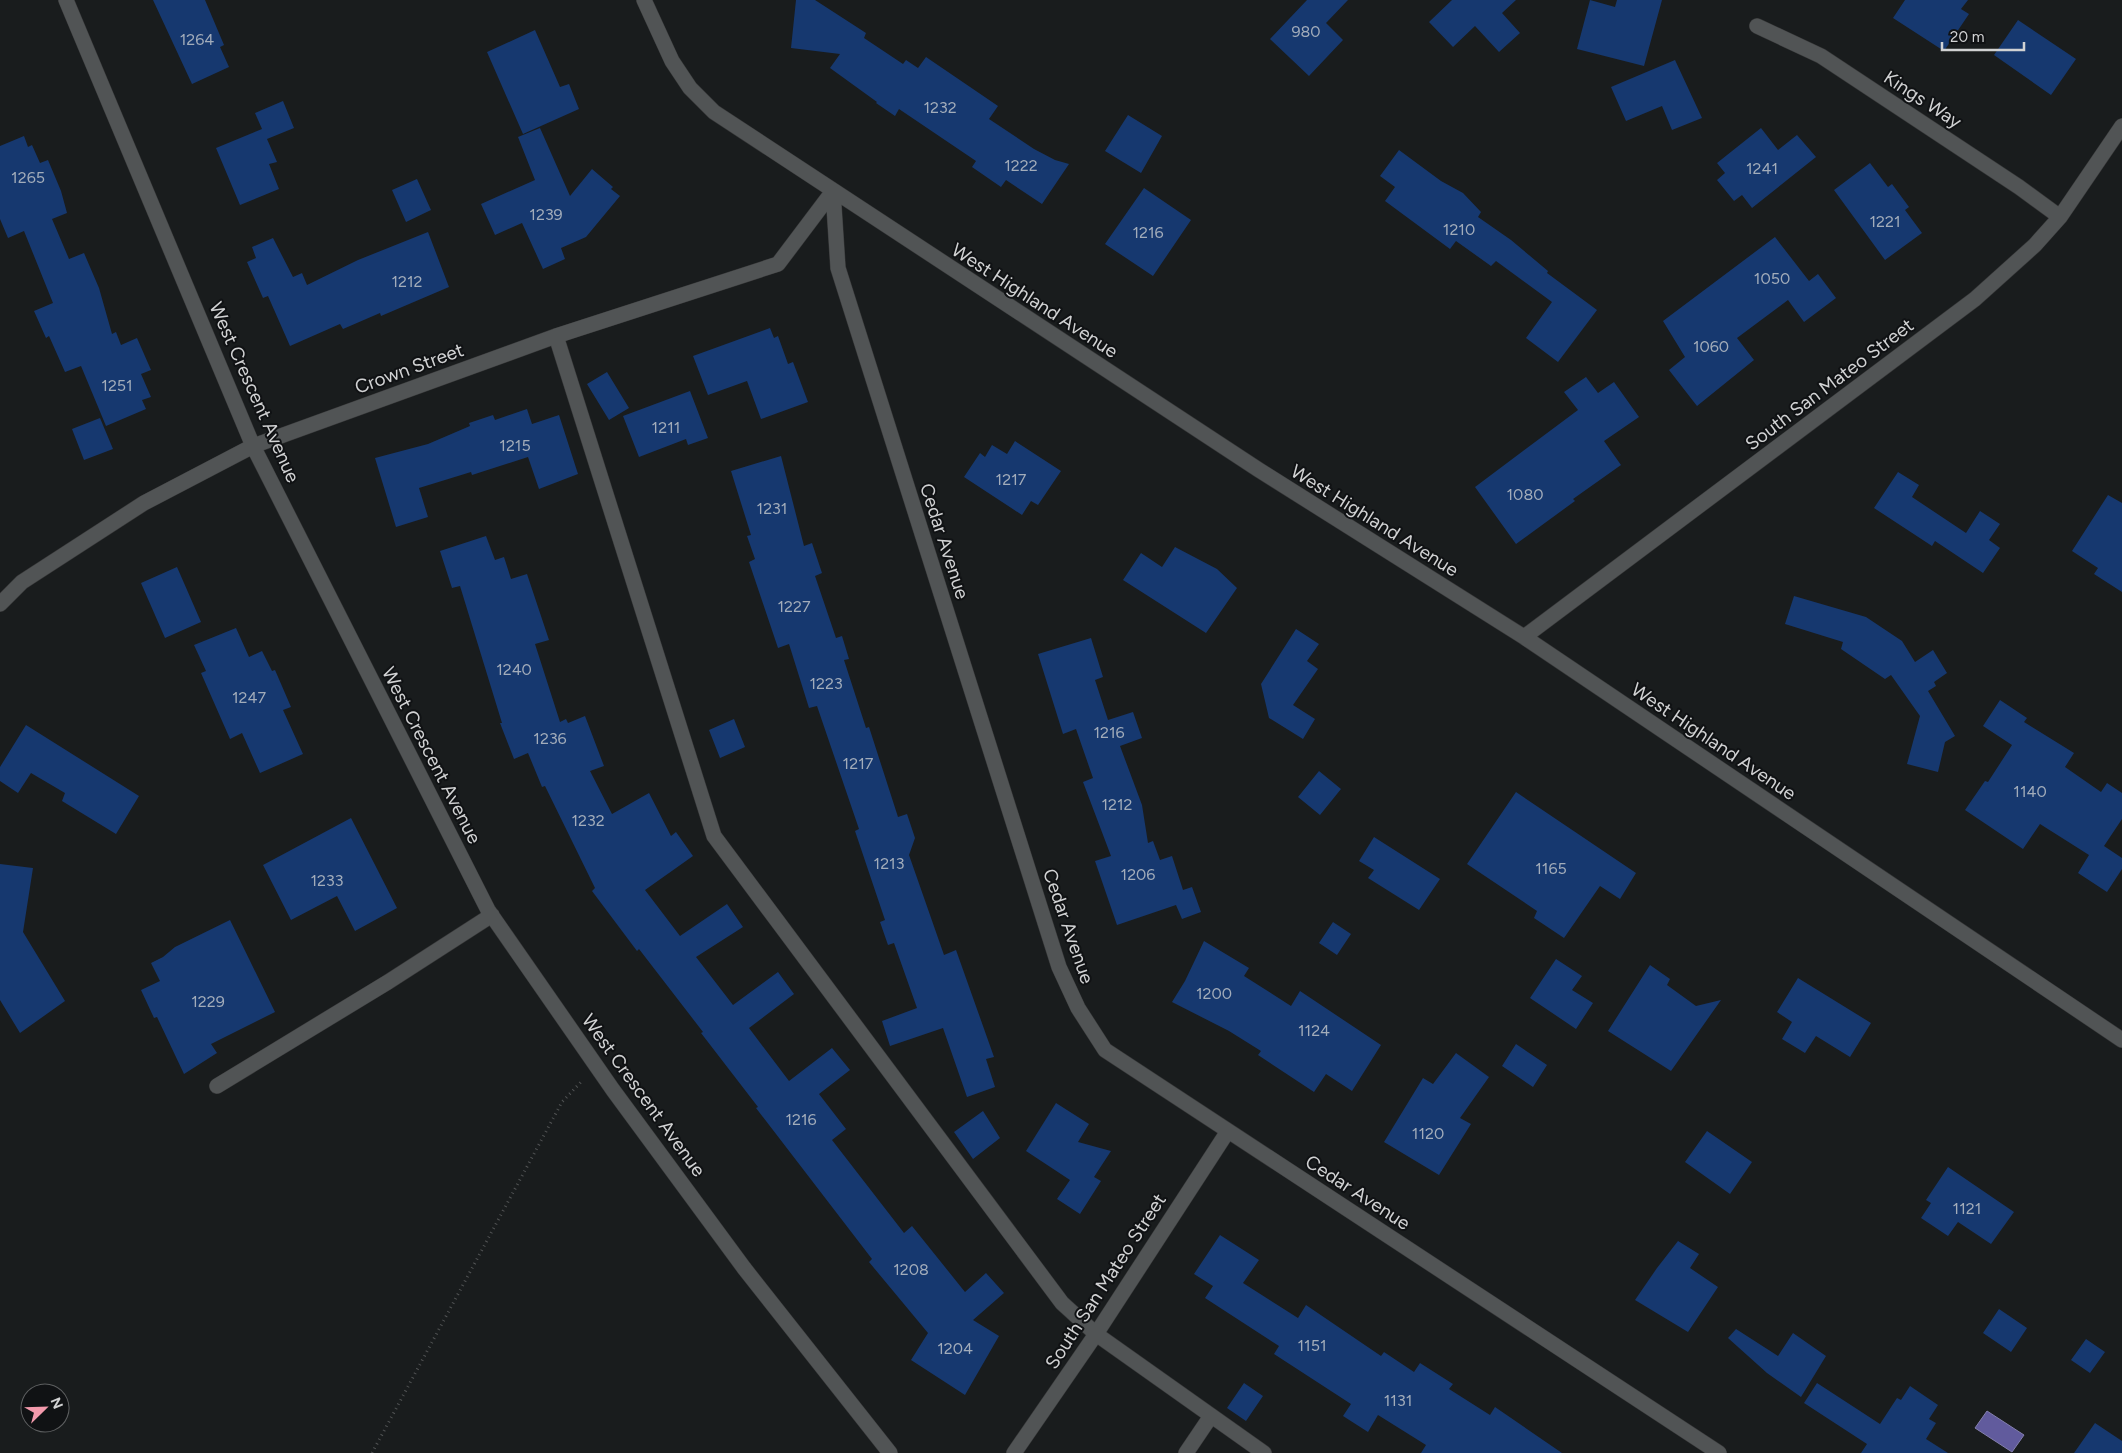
<svg xmlns="http://www.w3.org/2000/svg" width="2122" height="1453" font-family="Figtree,sans-serif">
<style>
.water{fill:#615b9d;stroke:#837fad}
.building{fill:#16386f}
.lines{fill:none;stroke-linecap:round;stroke-linejoin:round}
.minor-casing{stroke:#363738;stroke-width:16}
.path{stroke:#515354;stroke-width:3;stroke-dasharray:1 4;stroke-linecap:butt}
.minor{stroke:#515455;stroke-width:15}
.labels{text-anchor:middle;stroke-width:4;stroke-linejoin:round;paint-order:stroke}
.number-label{font-size:16px;fill:#a2acba}
.street-label{font-size:19px;fill:#d1d2d3;stroke:#101214}
</style>
<rect width="100%" height="100%" fill="#191c1d"/>
<path class="water" d="M 1987,1411 L 2024,1435 L 2012,1452 L 1975,1428 Z"/>
<path class="building" d="M 153,0 L 205,0 L 224,45 L 220,47 L 229,67 L 192,84 Z
M 796,0 L 815,0 L 866,33 L 864,38 L 903,64 L 906,60 L 918,68 L 926,57 L 998,106 L 989,119 L 1034,149 L 1055,160 L 1069,164 L 1042,204 L 1006,180 L 1001,187 L 972,167 L 976,161 L 899,109 L 895,116 L 876,103 L 877,102 L 830,68 L 840,54 L 791,48 Z
M 1307,0 L 1348,0 L 1326,23 L 1343,40 L 1309,76 L 1270,39 Z
M 1452,0 L 1516,0 L 1502,13 L 1520,33 L 1499,52 L 1475,26 L 1453,47 L 1429,22 Z
M 1590,0 L 1615,7 L 1617,0 L 1662,0 L 1644,66 L 1577,49 Z
M 1905,0 L 1968,0 L 1961,9 L 1969,14 L 1944,51 L 1893,18 Z
M 2018,20 L 2076,59 L 2051,95 L 1994,55 Z
M 535,30 L 560,87 L 569,84 L 579,109 L 523,134 L 487,52 Z
M 1675,60 L 1702,118 L 1672,130 L 1662,106 L 1626,121 L 1611,87 Z
M 283,101 L 294,128 L 267,139 L 277,162 L 269,164 L 279,189 L 240,205 L 216,148 L 262,129 L 255,113 Z
M 1128,115 L 1162,136 L 1141,173 L 1105,151 Z
M 540,128 L 570,196 L 592,169 L 613,187 L 611,189 L 620,196 L 586,237 L 561,248 L 565,259 L 543,269 L 522,223 L 495,235 L 481,204 L 535,180 L 518,137 Z
M 1761,128 L 1778,150 L 1797,135 L 1816,157 L 1752,208 L 1742,195 L 1734,201 L 1717,180 L 1725,173 L 1717,163 Z
M 24,136 L 28,147 L 32,145 L 40,163 L 48,160 L 61,191 L 67,213 L 52,219 L 69,259 L 84,253 L 99,288 L 112,334 L 116,332 L 121,345 L 137,338 L 151,370 L 141,374 L 151,397 L 142,400 L 146,409 L 106,426 L 81,366 L 65,372 L 49,336 L 46,338 L 34,311 L 53,303 L 24,231 L 8,238 L 0,219 L 0,146 Z
M 1399,150 L 1441,181 L 1463,193 L 1481,212 L 1478,217 L 1511,240 L 1548,271 L 1547,273 L 1597,310 L 1558,362 L 1526,338 L 1552,302 L 1496,261 L 1491,266 L 1456,241 L 1450,249 L 1385,201 L 1395,187 L 1380,176 Z
M 1870,163 L 1888,187 L 1892,184 L 1909,207 L 1905,210 L 1922,233 L 1885,260 L 1834,190 Z
M 417,179 L 431,210 L 406,222 L 392,190 Z
M 1144,188 L 1191,220 L 1153,276 L 1105,244 Z
M 428,232 L 449,287 L 381,316 L 380,313 L 343,329 L 340,324 L 290,346 L 268,296 L 263,298 L 247,262 L 256,258 L 252,247 L 273,238 L 293,277 L 302,273 L 307,285 L 358,260 Z
M 1775,237 L 1809,281 L 1818,274 L 1836,298 L 1804,322 L 1788,300 L 1737,338 L 1754,360 L 1697,406 L 1669,370 L 1685,357 L 1663,321 Z
M 770,328 L 774,338 L 778,336 L 788,364 L 793,362 L 808,402 L 761,419 L 747,381 L 708,395 L 693,356 Z
M 607,372 L 629,408 L 609,420 L 587,384 Z
M 1586,377 L 1598,393 L 1614,382 L 1639,417 L 1604,441 L 1621,465 L 1573,499 L 1575,501 L 1516,544 L 1475,487 L 1578,410 L 1564,392 Z
M 690,391 L 708,438 L 688,445 L 686,439 L 639,457 L 623,416 Z
M 527,409 L 532,424 L 559,415 L 578,474 L 539,489 L 528,457 L 472,475 L 471,472 L 419,488 L 428,517 L 396,527 L 375,458 L 428,444 L 470,426 L 469,423 L 493,415 L 495,420 Z
M 100,418 L 113,449 L 84,460 L 72,429 Z
M 1015,441 L 1061,471 L 1038,505 L 1031,501 L 1022,515 L 964,477 L 980,453 L 985,457 L 992,445 L 1007,454 Z
M 781,456 L 804,546 L 812,543 L 822,573 L 815,576 L 836,638 L 842,636 L 849,659 L 844,660 L 866,728 L 869,727 L 898,817 L 907,814 L 915,838 L 909,855 L 944,955 L 956,950 L 994,1057 L 986,1059 L 995,1087 L 967,1097 L 943,1028 L 890,1046 L 882,1021 L 917,1008 L 894,943 L 888,945 L 880,922 L 885,920 L 855,831 L 859,829 L 817,706 L 809,708 L 789,644 L 778,648 L 749,562 L 755,559 L 747,536 L 751,535 L 731,471 Z
M 1898,472 L 1919,485 L 1912,497 L 1966,533 L 1980,511 L 2000,524 L 1989,540 L 2000,548 L 1983,573 L 1935,541 L 1932,546 L 1874,508 Z
M 2108,495 L 2122,503 L 2122,592 L 2094,574 L 2098,568 L 2072,551 Z
M 486,536 L 495,560 L 504,557 L 511,579 L 527,574 L 549,640 L 535,644 L 560,722 L 566,719 L 568,723 L 585,716 L 604,766 L 590,771 L 612,814 L 649,793 L 671,836 L 676,832 L 693,856 L 645,890 L 680,936 L 727,904 L 743,927 L 696,957 L 733,1005 L 778,972 L 794,994 L 749,1028 L 789,1081 L 832,1048 L 850,1070 L 819,1094 L 846,1129 L 832,1140 L 904,1233 L 912,1226 L 965,1292 L 986,1273 L 1004,1293 L 973,1320 L 999,1336 L 965,1395 L 911,1360 L 928,1333 L 869,1262 L 872,1259 L 756,1108 L 758,1107 L 701,1033 L 703,1032 L 639,949 L 637,951 L 592,891 L 595,888 L 545,786 L 542,787 L 528,753 L 514,759 L 500,723 L 502,723 L 460,586 L 452,588 L 440,551 Z
M 1175,547 L 1217,569 L 1237,588 L 1206,633 L 1123,580 L 1141,553 L 1162,567 Z
M 177,567 L 201,622 L 165,638 L 141,583 Z
M 1794,596 L 1866,617 L 1902,641 L 1915,662 L 1933,650 L 1947,673 L 1934,682 L 1936,686 L 1928,691 L 1955,736 L 1945,742 L 1938,772 L 1907,764 L 1920,716 L 1891,675 L 1885,679 L 1841,649 L 1843,642 L 1785,624 Z
M 236,628 L 249,657 L 262,651 L 272,671 L 275,670 L 291,707 L 283,710 L 303,754 L 260,773 L 242,733 L 230,739 L 201,673 L 206,671 L 194,645 Z
M 1296,629 L 1319,644 L 1307,661 L 1318,669 L 1293,705 L 1315,719 L 1303,739 L 1269,718 L 1261,684 Z
M 1091,638 L 1103,677 L 1095,680 L 1108,720 L 1133,712 L 1142,738 L 1120,746 L 1142,805 L 1148,843 L 1153,841 L 1160,860 L 1172,856 L 1183,890 L 1192,887 L 1201,912 L 1182,919 L 1176,905 L 1117,925 L 1095,861 L 1111,856 L 1083,782 L 1093,778 L 1076,729 L 1063,734 L 1038,654 Z
M 2000,700 L 2027,718 L 2024,722 L 2074,753 L 2065,767 L 2101,792 L 2107,783 L 2122,793 L 2122,819 L 2104,846 L 2122,858 L 2122,869 L 2107,892 L 2078,873 L 2089,855 L 2040,824 L 2023,849 L 1965,810 L 1985,781 L 1988,782 L 2012,745 L 1983,726 Z
M 734,719 L 745,747 L 720,758 L 709,730 Z
M 26,725 L 139,796 L 116,834 L 62,801 L 65,793 L 31,773 L 18,793 L 0,781 L 0,767 Z
M 1319,771 L 1341,789 L 1320,815 L 1298,797 Z
M 1516,792 L 1636,873 L 1620,899 L 1600,886 L 1564,938 L 1534,918 L 1537,911 L 1467,864 Z
M 351,818 L 397,908 L 355,931 L 337,896 L 291,920 L 263,865 Z
M 1374,837 L 1440,879 L 1419,910 L 1368,878 L 1374,870 L 1359,861 Z
M 0,864 L 33,868 L 23,932 L 65,1001 L 20,1033 L 0,1000 Z
M 230,920 L 275,1012 L 211,1044 L 217,1053 L 184,1074 L 157,1017 L 154,1018 L 141,990 L 160,981 L 151,963 L 163,957 L 175,947 Z
M 1333,922 L 1351,934 L 1337,955 L 1319,943 Z
M 1204,941 L 1249,968 L 1244,976 L 1291,1006 L 1300,991 L 1381,1045 L 1352,1091 L 1326,1074 L 1314,1092 L 1258,1055 L 1261,1051 L 1229,1031 L 1172,1002 L 1185,981 Z
M 1556,959 L 1582,976 L 1572,990 L 1593,1003 L 1576,1029 L 1530,998 Z
M 1650,965 L 1670,979 L 1667,985 L 1696,1006 L 1721,1000 L 1671,1071 L 1608,1031 Z
M 1798,978 L 1871,1023 L 1850,1057 L 1816,1036 L 1805,1053 L 1782,1039 L 1792,1022 L 1777,1012 Z
M 1516,1044 L 1547,1065 L 1533,1087 L 1502,1066 Z
M 1456,1053 L 1489,1077 L 1460,1118 L 1471,1124 L 1439,1175 L 1384,1142 L 1423,1078 L 1433,1084 Z
M 1056,1103 L 1089,1124 L 1078,1142 L 1111,1151 L 1094,1177 L 1101,1181 L 1080,1214 L 1057,1199 L 1070,1180 L 1026,1151 Z
M 983,1111 L 1000,1138 L 973,1159 L 954,1132 Z
M 1707,1131 L 1752,1162 L 1730,1194 L 1685,1162 Z
M 1948,1167 L 2014,1212 L 1991,1244 L 1958,1222 L 1948,1236 L 1921,1218 L 1931,1203 L 1926,1200 Z
M 1220,1235 L 1259,1260 L 1243,1283 L 1298,1318 L 1306,1305 L 1381,1356 L 1384,1352 L 1414,1372 L 1420,1363 L 1453,1384 L 1449,1389 L 1490,1415 L 1495,1407 L 1562,1453 L 1421,1453 L 1426,1445 L 1378,1415 L 1368,1432 L 1343,1416 L 1351,1404 L 1274,1354 L 1279,1346 L 1205,1298 L 1213,1286 L 1194,1274 Z
M 1678,1241 L 1699,1254 L 1690,1268 L 1718,1287 L 1688,1332 L 1635,1300 L 1657,1268 Z
M 1999,1309 L 2027,1328 L 2011,1352 L 1983,1333 Z
M 1736,1329 L 1778,1356 L 1793,1333 L 1826,1356 L 1801,1397 L 1767,1373 L 1728,1338 Z
M 2086,1339 L 2105,1352 L 2090,1373 L 2071,1360 Z
M 1244,1383 L 1263,1396 L 1246,1421 L 1227,1408 Z
M 1817,1383 L 1880,1424 L 1897,1398 L 1901,1400 L 1910,1386 L 1938,1405 L 1929,1419 L 1936,1423 L 1926,1439 L 1948,1453 L 1861,1453 L 1867,1444 L 1804,1403 Z
M 2095,1423 L 2122,1441 L 2122,1453 L 2074,1453 Z"/>
<g class="lines">
<g class="minor-casing">
<path id="minor" d="M 66,0 L 253,446 L 488,910 L 613,1090 L 744,1268 L 890,1453
M 644,0 L 672,61 L 690,88 L 714,112 L 1259,470 L 1524,637 L 2122,1040
M 1757,26 L 1821,56 L 2019,187 L 2060,217
M 833,191 L 838,268 L 1059,967 L 1078,1008 L 1105,1050 L 1719,1453
M 556,336 L 714,836 L 1062,1303 L 1096,1334 L 1264,1453
M 0,604 L 22,582 L 144,503 L 253,446 L 556,336 L 778,264 L 833,191
M 1524,637 L 1975,299 L 2035,245 L 2060,217 L 2122,126
M 217,1086 L 388,982 L 492,915
M 1014,1453 L 1096,1334 L 1228,1131
M 1186,1453 L 1211,1416"/>
</g>
<path class="path" d="M 372,1453 L 562,1102 L 581,1082"/>
<use href="#minor" class="minor"/>
</g>
<g class="labels">
<g class="number-label">
<text x="1306" y="37">980</text>
<text x="197" y="45">1264</text>
<text x="940" y="113">1232</text>
<text x="1021" y="171">1222</text>
<text x="1762" y="174">1241</text>
<text x="28" y="183">1265</text>
<text x="546" y="220">1239</text>
<text x="1885" y="227">1221</text>
<text x="1459" y="235">1210</text>
<text x="1148" y="238">1216</text>
<text x="1772" y="284">1050</text>
<text x="407" y="287">1212</text>
<text x="1711" y="352">1060</text>
<text x="117" y="391">1251</text>
<text x="666" y="433">1211</text>
<text x="515" y="451">1215</text>
<text x="1011" y="485">1217</text>
<text x="1525" y="500">1080</text>
<text x="772" y="514">1231</text>
<text x="794" y="612">1227</text>
<text x="514" y="675">1240</text>
<text x="826" y="689">1223</text>
<text x="249" y="703">1247</text>
<text x="1109" y="738">1216</text>
<text x="550" y="744">1236</text>
<text x="858" y="769">1217</text>
<text x="2030" y="797">1140</text>
<text x="1117" y="810">1212</text>
<text x="588" y="826">1232</text>
<text x="889" y="869">1213</text>
<text x="1551" y="874">1165</text>
<text x="1138" y="880">1206</text>
<text x="327" y="886">1233</text>
<text x="1214" y="999">1200</text>
<text x="208" y="1007">1229</text>
<text x="1314" y="1036">1124</text>
<text x="801" y="1125">1216</text>
<text x="1428" y="1139">1120</text>
<text x="1967" y="1214">1121</text>
<text x="911" y="1275">1208</text>
<text x="1312" y="1351">1151</text>
<text x="955" y="1354">1204</text>
<text x="1398" y="1406">1131</text>
</g>
<g class="street-label">
<text transform="translate(1923 99) rotate(33)" y="7">Kings Way</text>
<text transform="translate(1035 300) rotate(33)" y="7">West Highland Avenue</text>
<text transform="translate(409 368) rotate(-20)" y="7">Crown Street</text>
<text transform="translate(1829 384) rotate(-37)" y="7">South San Mateo Street</text>
<text transform="translate(255 392) rotate(66)" y="7">West Crescent Avenue</text>
<text transform="translate(1375 520) rotate(32)" y="7">West Highland Avenue</text>
<text transform="translate(945 541) rotate(72)" y="7">Cedar Avenue</text>
<text transform="translate(1714 741) rotate(34)" y="7">West Highland Avenue</text>
<text transform="translate(432 755) rotate(63)" y="7">West Crescent Avenue</text>
<text transform="translate(1069 926) rotate(71)" y="7">Cedar Avenue</text>
<text transform="translate(644 1095) rotate(54)" y="7">West Crescent Avenue</text>
<text transform="translate(1358 1192) rotate(33)" y="7">Cedar Avenue</text>
<text transform="translate(1105 1281) rotate(-57)" y="7">South San Mateo Street</text>
</g>
</g>
<g transform="translate(45 1408) rotate(67)"><circle r="24" fill="#101214" stroke="#5d5f60"/>
<path d="M0-4L9 19L0 12L-9 19Z" fill="#f39aac"/>
<text y="-8" font-size="14" font-weight="bold" text-anchor="middle" fill="#d1d2d3">N</text>
</g>
<path d="M1942 42v8h82v-8" fill="none" stroke="#d1d2d3" stroke-width="2.5"/>
<text x="1950" y="42" font-size="15" fill="#d1d2d3" stroke="#101214" stroke-width="4" paint-order="stroke">20 m</text>
</svg>
